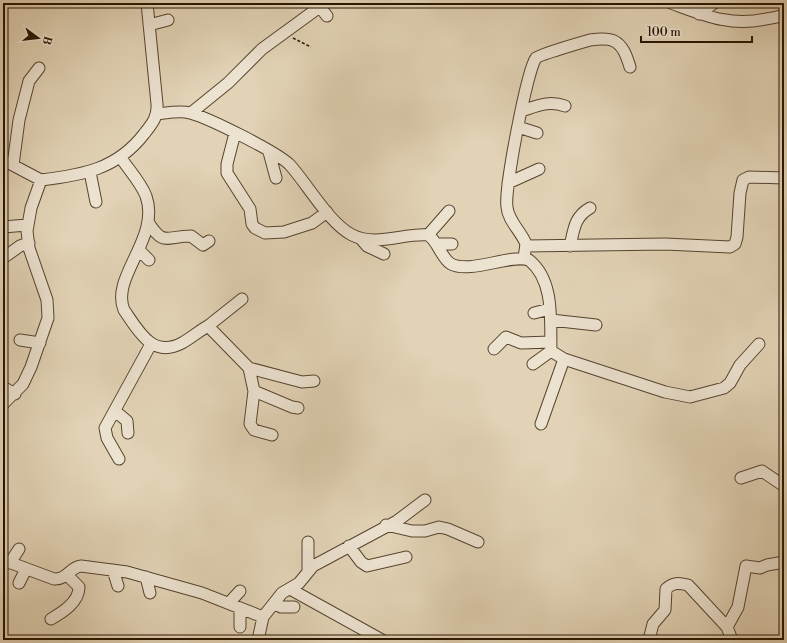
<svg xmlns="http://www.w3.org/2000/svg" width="787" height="643" font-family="'Libre Bodoni',serif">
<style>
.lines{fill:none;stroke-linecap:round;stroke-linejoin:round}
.minor-casing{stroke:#56442e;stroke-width:13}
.path{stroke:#271400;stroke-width:1.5;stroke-dasharray:3 2;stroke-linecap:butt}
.minor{stroke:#ece2d0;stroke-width:11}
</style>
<rect width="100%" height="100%" fill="#e2d3b6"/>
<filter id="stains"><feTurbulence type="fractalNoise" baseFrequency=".005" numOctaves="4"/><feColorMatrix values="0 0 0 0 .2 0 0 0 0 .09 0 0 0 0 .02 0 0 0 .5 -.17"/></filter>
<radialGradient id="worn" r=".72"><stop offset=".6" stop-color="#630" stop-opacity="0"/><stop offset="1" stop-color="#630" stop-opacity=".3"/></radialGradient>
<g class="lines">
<g class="minor-casing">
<path id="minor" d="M 671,3 C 704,15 730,27 766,19 C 772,18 779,17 784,15
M 320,7 L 327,16
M 699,14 L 714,3
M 149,25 L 168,20
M 521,111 C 537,106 549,100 565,106
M 191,113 L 228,83 L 262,49 L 325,3
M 157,114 C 167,113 180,110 190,113 C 209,118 277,152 290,165 C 308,185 329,223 352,235 C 376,247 403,233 428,235 C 438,241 441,258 451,264 C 471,274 509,254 529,260 C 555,281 550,321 551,351 L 564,359 L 665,392 L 690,397 L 724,388 L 730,383 L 740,365 L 759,344
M 518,127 L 537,133
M 235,133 L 227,164 L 227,173 L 250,209 L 252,224 L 255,228 L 265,233 L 284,232 L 312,223 L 327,212
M 269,152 L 276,178
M 121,158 C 129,170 141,183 146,196 C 161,238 110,277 124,310 C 138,330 152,359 182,343 C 191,338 199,331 208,326 L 249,368 L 254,391 L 250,424 L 254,430 L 272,435
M 3,160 L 41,180 L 31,208 L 27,231 L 29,248 L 47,300 L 48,318 L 31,367 L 23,384 L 3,404
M 13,165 L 19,120 L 29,81 L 39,68
M 90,172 L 96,202
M 41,180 C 83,175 117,169 144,134 C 152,124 158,117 157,104 L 147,3
M 508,183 L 539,169
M 148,222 C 164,247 166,236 191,236 L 203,245 L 209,241
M 3,227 L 27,225
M 428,235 L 449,211
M 361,239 L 367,246 L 384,254
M 436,244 L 452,244
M 526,246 L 665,244 L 730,247 L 735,244 L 737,237 L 740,193 L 743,180 L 749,177 L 784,178
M 570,246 C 574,230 574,217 590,208
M 139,250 L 149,260
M 3,258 L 20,246 L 29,243
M 524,258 L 526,244 C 521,231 508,221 507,207 C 504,190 527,70 536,58 C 539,55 583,42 590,40 C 597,39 608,38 614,41 C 624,46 627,58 630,67
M 534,313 L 550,309
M 551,320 L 596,325
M 208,326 L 242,299
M 20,340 L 40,343
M 494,349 L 506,337 L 521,343 L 551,342
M 533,364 L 551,351
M 249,368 L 302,382 L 314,381
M 3,387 L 15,394
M 254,391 L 292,407 L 298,408
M 115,411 L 127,421 L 128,433
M 541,424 L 564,359
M 119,459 L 107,438 L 105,428 L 151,344
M 741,478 L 762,471 L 784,486
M 386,525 L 412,531 L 425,531 L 439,527 L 448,529 L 478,542
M 349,546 L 361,562 L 367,566 L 406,557
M 3,560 L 54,579 C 67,580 70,567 81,566 L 127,572 L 202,593 L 263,617 L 258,640
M 10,563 L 19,549
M 113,570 L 118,586
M 308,572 L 308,542
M 146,577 L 150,593
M 19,583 L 26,569
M 290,589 L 382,640
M 229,603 L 240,591
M 274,603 L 281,607 L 294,607
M 263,617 L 282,593 L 299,583 L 313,566 L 397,521 L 425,500
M 51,619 C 63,612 79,602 79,587 L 67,575
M 240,627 L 240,608
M 727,627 L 738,607 L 746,566 L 760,568 L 767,565 L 784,562
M 649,640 L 653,624 L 665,610 L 666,589 C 673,582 679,583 688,585 L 727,627 L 732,640"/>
</g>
<path class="path" d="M 293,38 L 311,47"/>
<use href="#minor" class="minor"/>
</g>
<rect width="787" height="643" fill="none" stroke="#e2d3b6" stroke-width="16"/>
<rect x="4" y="4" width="779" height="635" fill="none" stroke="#271400" stroke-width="2"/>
<rect x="8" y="8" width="771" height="627" fill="none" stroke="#271400"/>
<g transform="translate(38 38) rotate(105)" stroke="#ece2d0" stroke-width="3" paint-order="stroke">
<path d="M0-3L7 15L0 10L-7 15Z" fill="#271400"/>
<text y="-6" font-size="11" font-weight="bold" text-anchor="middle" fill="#271400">B</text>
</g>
<path d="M641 36v6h111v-6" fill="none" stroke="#271400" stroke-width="2"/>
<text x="647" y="36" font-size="12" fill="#271400" stroke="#ece2d0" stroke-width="3" paint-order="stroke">100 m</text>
<rect width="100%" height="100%" filter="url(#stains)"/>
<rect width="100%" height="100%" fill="url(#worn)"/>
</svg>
